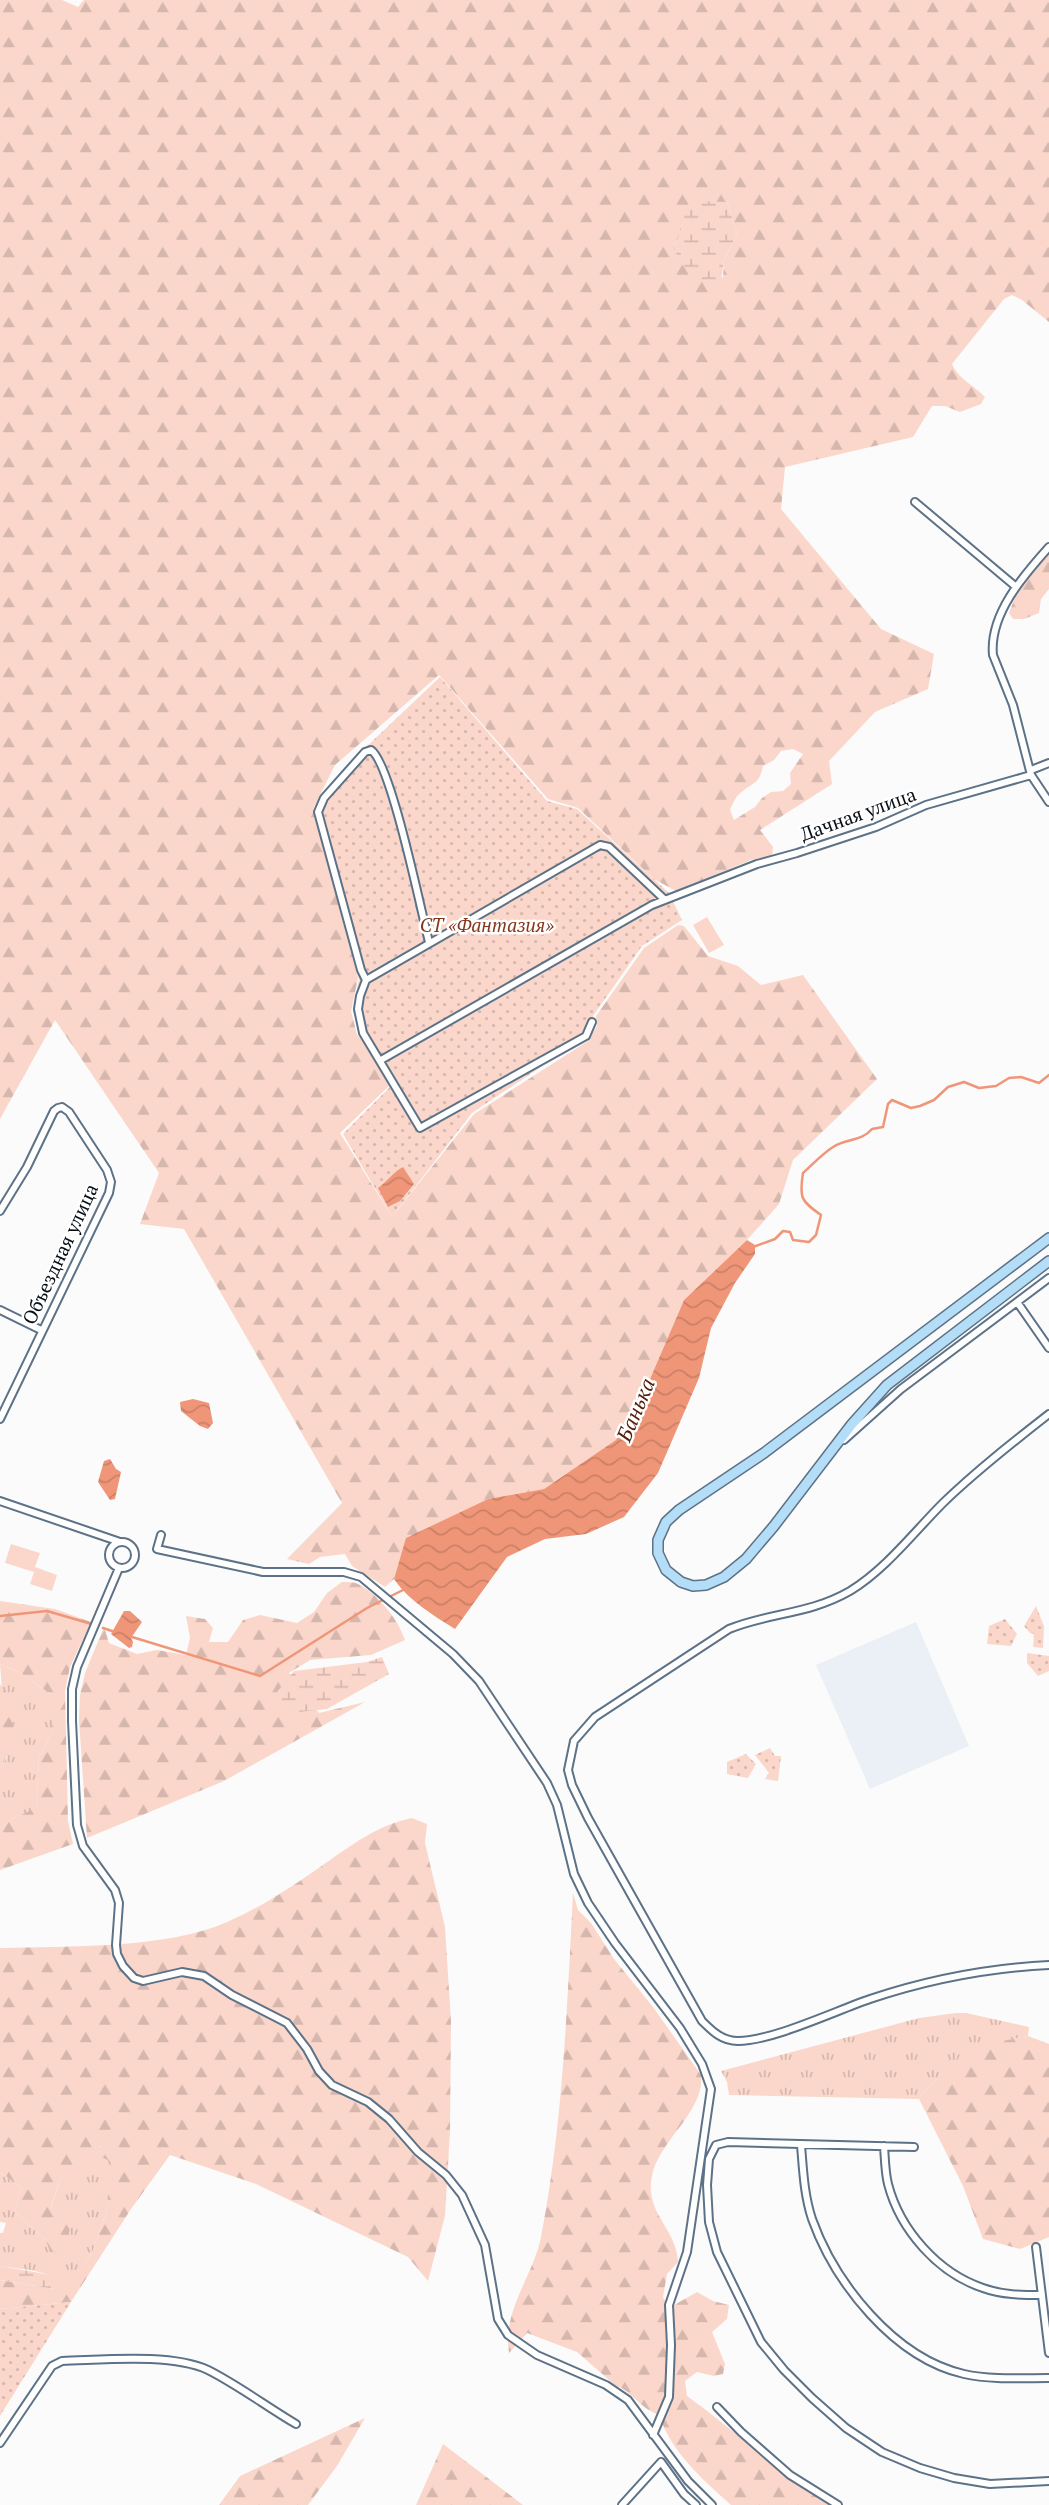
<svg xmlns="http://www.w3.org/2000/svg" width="1049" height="2505" font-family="'PT Serif',serif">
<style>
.built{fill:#eaf0f5}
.grass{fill:url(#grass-tufts)}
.forest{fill:url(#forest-firs);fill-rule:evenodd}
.wetland{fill:url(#wetland-marsh)}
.park{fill:url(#park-dots)}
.pitch{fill:#fbd7cb}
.water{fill:url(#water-waves)}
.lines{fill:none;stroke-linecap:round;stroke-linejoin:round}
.stream{stroke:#f09678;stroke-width:2.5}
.street-casing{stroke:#5d7286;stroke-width:10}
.secondary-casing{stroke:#5d7286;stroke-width:12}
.street{stroke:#fff;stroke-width:6}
.secondary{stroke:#b4ddf8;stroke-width:9}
.labels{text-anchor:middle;stroke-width:5;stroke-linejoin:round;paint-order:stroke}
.street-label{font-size:19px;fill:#070f16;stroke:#fff}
.park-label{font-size:19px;font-style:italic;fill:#86361a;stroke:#fff}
.water-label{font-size:21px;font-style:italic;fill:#551e0a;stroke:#fff}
</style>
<defs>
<pattern id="grass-tufts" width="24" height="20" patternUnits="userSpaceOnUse" patternTransform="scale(1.75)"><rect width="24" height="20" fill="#fbd7cb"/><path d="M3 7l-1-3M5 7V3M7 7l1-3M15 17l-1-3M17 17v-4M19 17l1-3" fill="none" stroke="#d6b7ae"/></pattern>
<pattern id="forest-firs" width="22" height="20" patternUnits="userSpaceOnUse" patternTransform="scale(1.75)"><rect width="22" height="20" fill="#fbd7cb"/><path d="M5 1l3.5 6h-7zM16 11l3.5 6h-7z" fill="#d6b7ae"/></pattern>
<pattern id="wetland-marsh" width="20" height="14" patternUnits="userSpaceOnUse" patternTransform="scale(1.75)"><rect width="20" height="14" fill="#fbd7cb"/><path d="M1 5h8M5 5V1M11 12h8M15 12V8" fill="none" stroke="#d6b7ae"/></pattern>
<pattern id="park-dots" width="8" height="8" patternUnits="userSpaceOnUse" patternTransform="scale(1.75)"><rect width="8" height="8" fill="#fbd7cb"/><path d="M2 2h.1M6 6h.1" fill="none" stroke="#d6b7ae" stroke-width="1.8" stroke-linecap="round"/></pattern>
<pattern id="water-waves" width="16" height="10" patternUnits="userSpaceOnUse" patternTransform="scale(1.75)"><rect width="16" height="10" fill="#f09678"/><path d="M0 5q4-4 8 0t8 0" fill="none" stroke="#cc8067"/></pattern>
</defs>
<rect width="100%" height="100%" fill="#fbfbfb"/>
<path class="built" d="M 916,1622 L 969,1746 L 870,1789 L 816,1665 Z"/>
<path class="grass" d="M 0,1664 L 19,1672 L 52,1695 L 52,1731 L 39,1758 L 36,1809 L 12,1819 L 0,1828 L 0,1769 L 7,1757 Z
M 956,2013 L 966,2013 L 1029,2027 L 1028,2036 L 970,2048 L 930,2085 L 919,2099 L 729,2095 L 727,2082 L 721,2071 L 919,2018 Z
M 102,2146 L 113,2162 L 106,2213 L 92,2253 L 68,2289 C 53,2269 23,2270 0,2266 L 0,2233 L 3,2233 L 6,2223 L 0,2222 L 0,2172 L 21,2187 L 15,2212 L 46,2240 L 51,2208 L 60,2179 L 87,2163 L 93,2148 Z"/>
<path class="forest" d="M 0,0 L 62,0 L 78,7 L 84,0 L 1049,0 L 1049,322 L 1022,300 L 1012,295 L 1004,299 L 952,364 C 958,379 974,385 985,397 L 981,404 L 960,412 L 945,406 L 932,406 L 913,437 L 785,467 L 781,509 L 881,629 L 934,654 L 928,689 L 875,712 L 829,761 L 832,784 L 760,830 L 773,847 L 772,856 L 751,860 L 676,891 L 654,879 L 578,808 L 548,799 L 439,675 L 335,765 L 313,809 L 358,978 L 351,1011 L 357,1035 L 373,1052 L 390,1085 L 340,1133 L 392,1217 L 474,1114 L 588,1041 L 597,1026 L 596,1016 L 644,948 L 678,925 L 684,926 L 708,956 L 738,966 L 761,985 L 803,975 L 877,1079 L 793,1160 L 779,1204 L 747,1240 L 684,1300 L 650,1379 L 617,1440 L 544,1489 L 488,1499 L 407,1538 L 394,1579 L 385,1587 L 352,1566 L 345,1554 L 320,1557 L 309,1564 L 287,1559 L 342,1503 L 184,1229 L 140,1224 L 159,1173 L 55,1020 L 0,1119 ZM 727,202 L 737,233 L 724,261 L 723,278 L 674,248 L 680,234 ZM 793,749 L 803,754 L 790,773 L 791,784 L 783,791 L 771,792 L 762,798 L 755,807 L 734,820 L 730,810 C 733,803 736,795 743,791 C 755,781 759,784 763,766 L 774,760 L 781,751 Z
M 1049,553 L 1049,589 L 1041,599 L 1039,613 L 1024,619 L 1013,619 L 1009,613 L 1019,587 Z
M 342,1582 C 347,1582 354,1582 358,1584 C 378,1594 398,1619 405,1640 L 371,1655 L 310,1660 L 289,1673 L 319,1713 L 365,1702 L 224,1781 L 87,1838 L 79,1720 L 80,1695 L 85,1673 L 104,1627 L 109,1643 L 137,1654 L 157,1650 L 186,1655 L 190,1638 L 186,1616 L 205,1619 L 213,1628 L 209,1642 L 228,1642 L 243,1620 L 260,1615 L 297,1623 L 314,1612 L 327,1593 Z
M 0,1601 L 55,1609 L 91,1622 L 70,1667 L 65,1691 L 68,1821 L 73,1844 L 0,1870 L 0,1828 L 12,1819 L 36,1808 L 39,1758 L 52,1731 L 52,1695 L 19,1672 L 0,1664 Z
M 0,1684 C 19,1710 16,1742 0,1769 Z
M 412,1818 L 427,1824 L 425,1843 L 445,1927 L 451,2022 L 450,2131 L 445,2216 L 428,2281 L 408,2257 L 256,2184 L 170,2155 L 131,2209 L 71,2302 L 0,2309 L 0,2280 L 55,2289 L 68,2288 L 92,2253 L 106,2213 L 112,2162 L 101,2157 L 101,2146 L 94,2148 L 80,2178 L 71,2174 L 60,2179 L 51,2207 L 64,2207 L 73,2217 L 64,2252 L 50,2252 L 46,2240 L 15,2212 L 21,2187 L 0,2172 L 0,1948 C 67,1946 167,1949 227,1922 C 262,1907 293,1886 323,1865 C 352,1845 377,1825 412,1818 Z
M 573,1893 L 578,1910 L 591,1923 L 614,1959 L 653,2007 L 701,2075 C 705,2112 658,2141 652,2176 C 644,2213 677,2229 678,2262 L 667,2274 L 663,2297 L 669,2308 L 697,2292 L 713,2301 L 729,2305 L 727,2319 L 712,2332 L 725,2364 L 723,2374 L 714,2376 L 697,2372 L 685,2381 L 687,2396 C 736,2431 780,2475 832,2505 L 731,2505 C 702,2479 672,2453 659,2415 C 639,2408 630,2389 616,2386 L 577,2352 L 527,2333 L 509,2353 C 502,2310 533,2277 541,2237 C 563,2123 567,2008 573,1893 Z
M 1028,2036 L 1049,2044 L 1049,2237 L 1020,2249 L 983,2239 L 963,2186 L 919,2099 L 930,2085 L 970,2047 Z
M 365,2418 L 337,2466 L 308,2505 L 219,2505 L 240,2476 Z
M 443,2444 L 523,2505 L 416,2505 Z"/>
<path class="wetland" d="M 692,201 L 727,202 L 737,233 L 724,261 L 720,288 C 695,279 683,273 674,248 L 680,234 L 680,220 Z
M 382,1657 L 389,1674 L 327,1709 L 289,1713 L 277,1692 L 294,1671 L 367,1662 Z
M 0,2266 L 51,2275 L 61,2279 L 68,2289 L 55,2289 L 0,2280 Z"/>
<path class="park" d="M 440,677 L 547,801 L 577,809 L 669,893 L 682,920 L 642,946 L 593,1016 L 596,1026 L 587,1036 L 472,1113 L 392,1217 L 343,1134 L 393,1084 L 359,1031 L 353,1010 L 359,979 L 315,809 L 321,797 L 362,751 Z
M 1036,1606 L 1044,1626 L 1043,1648 L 1033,1647 L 1034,1634 L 1030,1633 L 1024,1626 Z
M 1005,1619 L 1017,1634 L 1011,1646 L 987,1644 L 989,1626 Z
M 1027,1653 L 1049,1656 L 1049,1671 L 1038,1676 L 1027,1663 Z
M 770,1748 L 775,1756 L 781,1756 L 778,1781 L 765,1779 L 769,1773 L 755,1755 Z
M 746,1754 L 756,1764 L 748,1778 L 727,1774 L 727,1762 Z
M 71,2302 L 0,2416 L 0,2309 Z"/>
<path class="pitch" d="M 707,917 L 724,945 L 709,953 L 693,925 Z
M 11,1544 L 40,1553 L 35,1567 L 57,1575 L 52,1591 L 30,1584 L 34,1572 L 5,1563 Z"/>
<path class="water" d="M 403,1167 L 414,1184 L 400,1201 L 388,1207 L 378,1188 C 388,1181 393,1172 403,1167 Z
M 747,1240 L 755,1245 L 755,1254 L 735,1283 L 711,1328 L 699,1378 L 658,1473 L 624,1517 L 586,1534 L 545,1539 L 507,1557 L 455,1629 C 433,1615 409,1601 394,1579 L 406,1538 L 488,1499 L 544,1489 L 616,1440 L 650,1379 L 684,1300 Z
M 193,1399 L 209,1403 L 213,1423 L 208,1429 L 200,1426 L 181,1411 L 180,1402 Z
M 110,1459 L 116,1469 L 121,1472 L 115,1499 L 110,1500 L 98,1482 L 104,1461 Z
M 124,1611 L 130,1611 L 142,1622 L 131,1638 L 133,1642 L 132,1647 L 129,1648 L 111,1634 Z"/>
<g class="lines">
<path class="stream" d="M 753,1247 L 775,1239 L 783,1231 L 790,1232 L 793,1240 L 809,1242 L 816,1235 L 821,1215 C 801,1201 799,1198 803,1173 C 812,1165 822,1154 833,1147 C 847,1138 861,1142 872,1129 L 883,1127 L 888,1104 L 892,1100 L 911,1108 L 920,1106 L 934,1100 L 948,1087 L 964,1082 L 979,1088 L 996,1086 L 1009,1078 L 1021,1077 L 1039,1083 L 1049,1075
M 0,1616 L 47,1611 L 95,1625
M 103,1628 L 115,1632
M 132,1637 L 260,1676 L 367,1608 L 403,1590"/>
<g class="street-casing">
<path id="street" d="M 915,502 L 1015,586
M 1049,547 C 1024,575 989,614 993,655 L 1013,705 L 1031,775 L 1049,802
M 1031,770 L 1049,763
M 366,980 L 361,970 L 318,812 L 324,798 L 365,752 L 371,750 C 391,763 421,911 429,942
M 592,1022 L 586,1036 L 420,1128 L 363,1033 L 358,1009 L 360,996 L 366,980 L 600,845 L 609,847 L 665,900
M 381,1060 L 652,905 L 757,864 L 797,853 L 876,827 L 926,805 L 1031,775
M 0,1211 L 27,1167 L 54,1111 L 58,1108 L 62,1107 L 69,1112 L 107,1170 L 111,1182 L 109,1193 L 0,1419
M 1017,1302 L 1049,1348
M 0,1310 L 41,1330
M 1049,1414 C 1013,1442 976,1471 943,1503 C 914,1532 886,1569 850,1591 C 808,1615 771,1612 729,1629 L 595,1717 L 574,1741 L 568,1770 L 572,1785 L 588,1818 L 702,2021 C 712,2031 722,2041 738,2041 C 772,2041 835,2011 870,1999 C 927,1980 989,1968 1049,1965
M 844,1440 L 901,1389 L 1049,1278
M 0,1501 L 120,1542
M 161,1535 L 157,1549 L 263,1572 L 344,1572 L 361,1577 L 453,1654 L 479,1681 L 547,1783 L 557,1805 L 574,1874 L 588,1903 L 615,1943 L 680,2028 L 702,2064 L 711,2089 L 687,2252 L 669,2305 L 671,2345 L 669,2397 L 653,2435
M109 1555a13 13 0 1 1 26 0a13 13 0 1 1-26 0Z
M 119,1568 L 77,1667 L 72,1689 L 72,1721 L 77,1825 L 83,1846 L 115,1890 L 119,1903 L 116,1945 L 117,1954 L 123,1966 L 134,1978 L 143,1981 L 182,1972 L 204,1976 L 232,1995 L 287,2023 L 307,2049 L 319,2071 L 332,2085 L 368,2102 L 389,2119 L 418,2152 L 446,2175 L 462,2195 L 485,2245 L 498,2319 L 508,2335 L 537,2355 L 606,2385 L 628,2400 L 688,2481 L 712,2505
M 801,2145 C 803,2169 804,2195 812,2219 C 835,2283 894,2358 964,2374 C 991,2380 1021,2378 1049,2378
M 884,2146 C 885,2159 885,2172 888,2184 C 900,2230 938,2273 983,2288 C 1002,2295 1022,2295 1042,2295
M 914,2147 L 728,2142 L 716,2145 L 709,2159 L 707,2185 L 709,2222 L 717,2252 L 761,2342 L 784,2370 L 812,2398 L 846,2428 L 882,2452 L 920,2468 L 954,2478 L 990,2484 L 1049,2481
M 1036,2247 L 1049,2353
M 717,2407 L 741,2432 L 790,2475 L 838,2505
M 0,2443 L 52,2366 L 62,2361 C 103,2360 171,2353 208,2370 C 238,2385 267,2407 296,2424
M 622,2505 L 661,2462 L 684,2494 L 696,2505"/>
</g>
<g class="secondary-casing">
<path id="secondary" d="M 1049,1238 L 764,1453 L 679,1510 L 666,1522 L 658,1540 L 658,1553 L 666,1570 L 681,1582 L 693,1586 L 706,1585 L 724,1577 L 746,1559 L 774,1526 L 852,1424 L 887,1385 L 1049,1261"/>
</g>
<use href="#street" class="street"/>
<use href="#secondary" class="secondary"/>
</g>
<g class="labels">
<g class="street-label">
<text transform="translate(858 814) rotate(-20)" y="7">Дачная улица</text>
<text transform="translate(60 1254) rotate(-65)" y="7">Объездная улица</text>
</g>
<g class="park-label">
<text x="487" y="932">СТ «Фантазия»</text>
</g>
<g class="water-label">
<text transform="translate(636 1410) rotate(-67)" y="7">Банька</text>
</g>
</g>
</svg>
